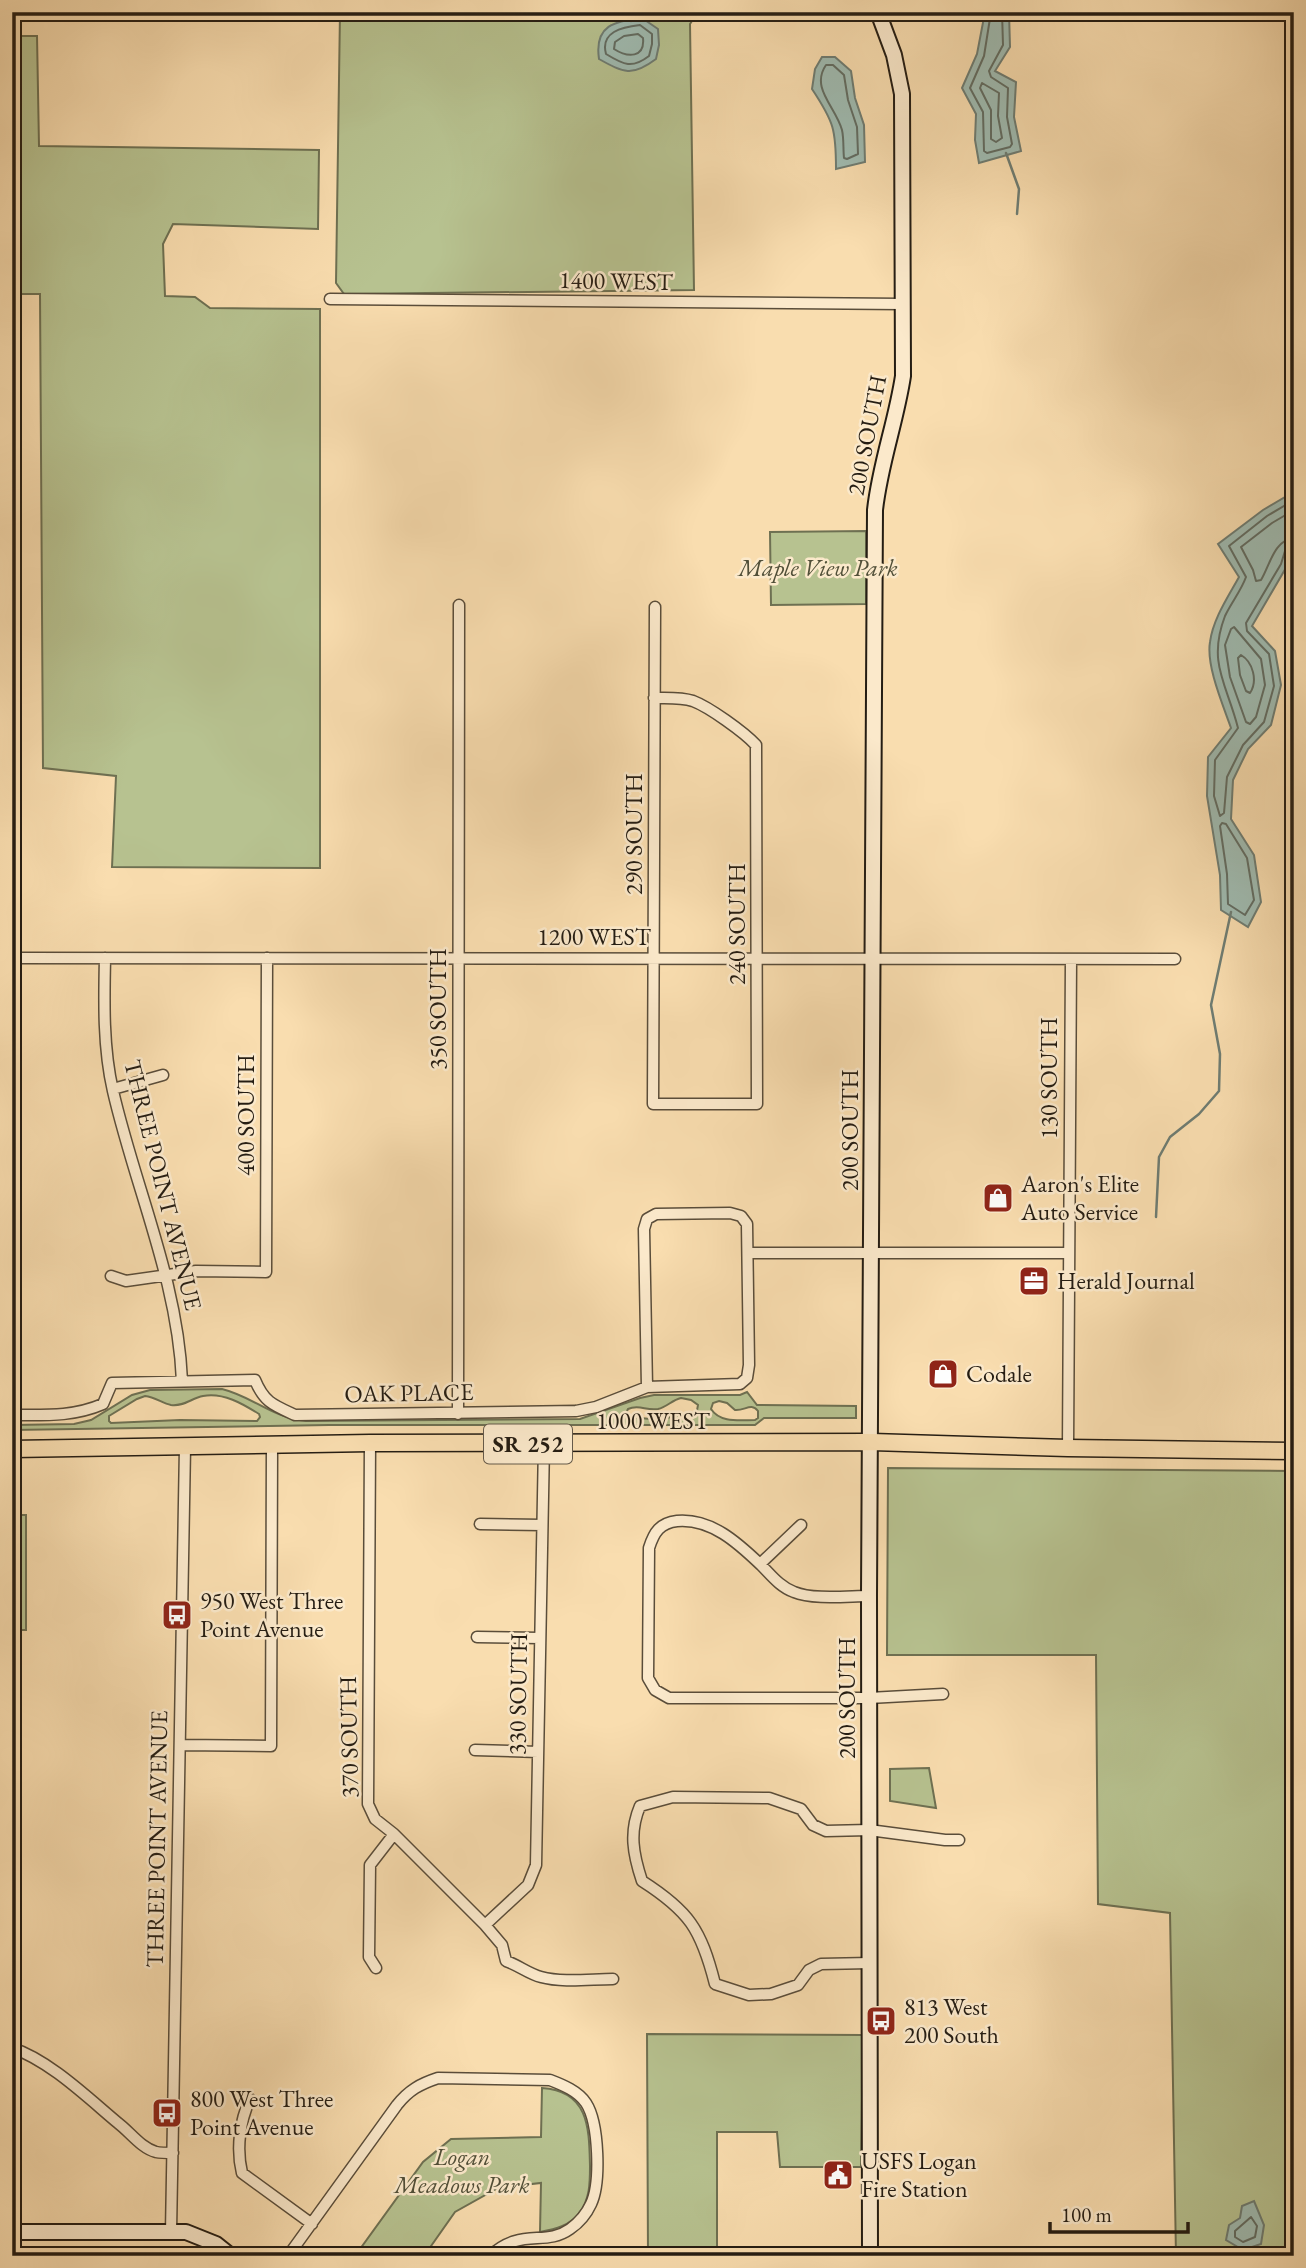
<svg xmlns="http://www.w3.org/2000/svg" width="1306" height="2268" font-family="'EB Garamond',serif">
<style>
.green{fill:#b7c290;stroke:#6e7052;stroke-width:2;fill-rule:evenodd}
.water{fill:#9fbbb1;stroke:#6e7c72;stroke-width:2}
.lines{fill:none;stroke-linecap:round;stroke-linejoin:round}
.shore{stroke:#626c62;stroke-width:2}
.stream{stroke:#6e7c72;stroke-width:2.5}
.street-casing{stroke:#5a4d3a;stroke-width:13}
.secondary-casing{stroke:#251d13;stroke-width:18}
.primary-casing{stroke:#251d13;stroke-width:19}
.street{stroke:#fbe9cb;stroke-width:10}
.secondary{stroke:#fbe9cb;stroke-width:14}
.primary{stroke:#f9ddaf;stroke-width:16}
.labels{text-anchor:middle;stroke-width:5;stroke-linejoin:round;paint-order:stroke}
.shield{fill:#fbe9cb;stroke:#655a4a;stroke-width:2}
.shield-label{font-size:23px;font-weight:bold;fill:#251d13}
.street-label{font-size:24px;fill:#251d13;stroke:#fbe9cb}
.park-label{font-size:24px;font-style:italic;fill:#514f38;stroke:#fbe9cb}
.poi-label{font-size:24px;fill:#251d13;stroke:#fbe9cb;text-anchor:start}
</style>
<rect width="100%" height="100%" fill="#f9ddaf"/>
<filter id="stains"><feTurbulence type="fractalNoise" baseFrequency=".00286" numOctaves="4"/><feColorMatrix values="0 0 0 0 .2 0 0 0 0 .09 0 0 0 0 .02 0 0 0 .5 -.17"/></filter>
<radialGradient id="worn" r=".72"><stop offset=".6" stop-color="#630" stop-opacity="0"/><stop offset="1" stop-color="#630" stop-opacity=".3"/></radialGradient>
<path class="green" d="M 340,12 L 698,12 L 690,24 L 694,290 L 344,294 L 336,283 Z
M 12,36 L 37,36 L 39,146 L 319,150 L 318,229 L 173,224 L 163,244 L 165,296 L 195,297 L 210,308 L 320,309 L 320,868 L 112,867 L 116,776 L 43,768 L 40,294 L 12,294 Z
M 866,531 L 866,604 L 771,605 L 770,532 Z
M 222,1389 C 254,1397 270,1417 306,1421 L 580,1419 L 640,1398 L 654,1395 L 740,1395 L 747,1392 L 757,1405 L 856,1406 L 856,1418 L 764,1418 L 755,1425 L 329,1425 L 12,1430 L 12,1425 L 74,1424 L 91,1420 L 132,1395 L 150,1390 ZM 145,1396 C 155,1397 162,1403 171,1405 C 183,1407 192,1398 203,1396 C 223,1392 243,1404 259,1414 L 260,1417 L 257,1421 L 180,1420 L 111,1423 L 109,1421 L 109,1416 L 137,1399 ZM 681,1398 L 691,1400 L 698,1405 L 696,1416 L 679,1414 L 662,1420 L 629,1417 L 626,1413 L 628,1409 C 639,1404 646,1411 658,1409 C 667,1407 672,1400 681,1398 ZM 719,1401 L 727,1403 L 735,1410 C 745,1411 751,1402 758,1411 L 758,1418 L 755,1420 C 739,1420 720,1423 711,1409 L 713,1403 Z
M 888,1468 L 1294,1471 L 1294,2256 L 1176,2256 L 1170,1913 L 1098,1904 L 1096,1655 L 887,1655 Z
M 12,1515 L 26,1515 L 26,1630 L 12,1630 Z
M 929,1768 L 936,1808 L 890,1801 L 890,1769 Z
M 647,2034 L 863,2035 L 861,2167 L 780,2167 L 777,2132 L 717,2132 L 717,2256 L 648,2256 Z
M 542,2088 C 590,2091 589,2130 590,2166 C 590,2182 590,2200 579,2213 C 569,2226 556,2229 540,2232 L 541,2183 L 498,2188 L 455,2212 L 424,2256 L 355,2256 L 423,2162 L 451,2139 L 541,2137 Z"/>
<path class="water" d="M 985,12 L 1009,12 L 1010,47 L 995,71 L 1016,82 L 1014,117 L 1021,151 L 979,163 L 975,140 L 976,114 L 962,88 L 977,54 Z
M 642,18 L 658,29 L 659,45 L 656,59 C 632,77 624,73 599,59 C 594,25 615,21 642,18 Z
M 822,57 L 835,57 L 851,71 L 855,98 L 864,125 L 865,162 L 836,169 C 836,130 834,122 812,89 L 815,69 Z
M 1294,489 L 1294,542 L 1287,566 L 1252,626 L 1275,651 L 1281,685 L 1271,725 L 1248,749 L 1233,780 L 1231,819 L 1254,855 L 1261,902 L 1248,927 L 1221,910 L 1220,875 L 1207,796 L 1208,757 L 1231,728 C 1223,705 1206,666 1210,642 C 1213,619 1228,597 1239,577 L 1218,544 L 1263,510 L 1290,494 Z
M 1254,2201 L 1264,2225 L 1261,2244 L 1243,2250 L 1226,2240 L 1229,2225 L 1240,2218 L 1242,2206 Z"/>
<g class="lines">
<path class="shore" d="M 991,12 L 984,56 L 970,88 L 983,112 L 984,151 L 987,153 L 1010,147 L 1012,144 L 1007,117 L 1008,88 L 991,77 L 989,71 L 1003,45 L 1002,12
M 640,25 L 652,34 L 652,44 L 649,56 C 632,69 624,65 606,54 C 600,32 622,27 640,25 Z
M 638,34 L 643,38 C 645,58 628,58 614,49 L 615,42 L 624,36 Z
M 826,65 L 833,65 L 844,75 L 848,100 L 857,127 L 858,154 L 847,159 L 844,158 C 843,149 844,139 842,130 C 836,107 810,88 826,65 Z
M 982,83 L 999,93 L 998,116 L 1002,138 L 996,142 L 991,139 L 991,110 L 980,88 Z
M 1294,500 L 1267,516 L 1229,546 L 1246,577 C 1241,591 1231,603 1225,616 C 1207,663 1227,684 1238,728 L 1215,760 L 1214,796 L 1220,816 L 1224,813 L 1227,777 L 1243,745 L 1264,722 L 1274,686 L 1269,654 L 1247,631 L 1246,623 L 1281,564 L 1285,551 L 1294,547
M 1294,510 L 1272,523 L 1241,547 L 1253,570 L 1256,581 L 1261,580 C 1270,565 1274,540 1294,538
M 1234,627 L 1261,659 L 1265,685 L 1256,717 L 1250,724 L 1246,722 L 1230,677 L 1225,645 L 1231,629 Z
M 1241,655 C 1253,662 1258,681 1250,693 L 1246,691 L 1240,675 L 1238,658 Z
M 1222,823 L 1226,824 L 1247,858 L 1254,900 L 1245,915 L 1228,904 L 1227,874 L 1220,826 Z
M 1251,2217 L 1257,2226 L 1255,2237 L 1243,2242 L 1235,2237 L 1235,2231 Z"/>
<path class="stream" d="M 631,21 L 632,12
M 1006,153 L 1019,189 L 1017,214
M 1156,1217 L 1159,1157 L 1170,1137 L 1199,1114 L 1219,1091 L 1220,1054 L 1211,1005 L 1231,912"/>
<g class="street-casing">
<path id="street" d="M 330,299 L 902,304
M 654,698 C 667,698 681,697 693,701 C 709,707 744,732 756,745 L 757,1104 L 653,1104 C 655,938 654,772 655,607
M 12,958 L 1175,959
M 105,958 C 104,1002 103,1048 113,1091 C 135,1187 178,1281 182,1381
M 113,1089 L 163,1075
M 730,1213 L 741,1216 L 747,1224 L 749,1365 L 747,1378 L 740,1384 L 647,1387 L 644,1229 L 647,1219 L 656,1214 Z
M 748,1253 L 1069,1253
M 111,1276 L 126,1281 L 196,1271 L 266,1272 L 267,958
M 458,1414 L 459,605
M 12,1415 C 44,1415 73,1417 103,1404 L 112,1383 L 255,1380 C 264,1402 273,1405 295,1415 L 576,1411 L 596,1407 L 647,1387
M 370,1443 L 368,1804 L 375,1819 L 394,1834 L 370,1865 L 369,1957 L 376,1968
M 1068,1448 L 1071,960
M 480,1524 L 542,1525
M 760,1564 L 801,1525
M 869,1596 C 848,1596 813,1600 794,1592 C 780,1587 771,1575 761,1565 C 738,1543 711,1518 677,1521 C 660,1523 654,1532 649,1548 L 648,1678 L 655,1690 L 669,1698 L 869,1698 L 943,1694
M 477,1637 L 540,1638
M 180,1745 L 271,1746 L 272,1446
M 475,1750 L 538,1752
M 394,1834 L 485,1925 L 502,1945 L 506,1961 C 518,1965 529,1974 541,1977 C 563,1983 591,1979 613,1979
M 485,1925 L 528,1885 L 536,1865 L 544,1444
M 870,1963 L 821,1964 L 809,1970 L 798,1985 L 771,1994 L 749,1995 L 715,1984 C 701,1929 689,1911 642,1881 C 633,1854 629,1832 640,1806 L 673,1797 L 769,1798 L 801,1809 L 813,1825 L 826,1831 L 869,1830 L 945,1840 L 959,1840
M 12,2048 C 49,2060 88,2098 118,2123 C 130,2132 141,2148 156,2152 C 161,2153 168,2153 173,2153
M 250,2099 C 240,2121 236,2148 242,2173 L 312,2224
M 171,2232 L 185,1447
M 288,2256 L 397,2105 C 409,2090 420,2084 438,2078 L 550,2080 C 563,2085 578,2091 586,2103 C 599,2123 601,2183 591,2204 C 586,2215 580,2222 570,2229 C 545,2247 521,2227 490,2256"/>
</g>
<g class="secondary-casing">
<path id="secondary" d="M 12,2232 L 186,2232 L 216,2244 L 231,2256
M 870,2256 L 869,1596 L 875,510 C 880,464 896,422 903,376 L 902,94 L 894,55 L 878,12"/>
</g>
<g class="primary-casing">
<path id="primary" d="M 12,1449 L 370,1443 L 872,1442 L 1068,1448 L 1294,1451"/>
</g>
<use href="#street" class="street"/>
<use href="#secondary" class="secondary"/>
<use href="#primary" class="primary"/>
</g>
<defs>
<g id="shop-square" transform="scale(1.575)"><rect x="-9" y="-9" width="18" height="18" rx="4" fill="#8f2418" stroke="#fbe9cb"/><path d="M-5-2.5h2.3a2.7 3.5 0 0 1 5.4 0H5L5.5 6h-11ZM-1.5-2.5h3a1.5 2.3 0 0 0-3 0Z" fill="#fff"/></g>
<g id="office-square" transform="scale(1.575)"><rect x="-9" y="-9" width="18" height="18" rx="4" fill="#8f2418" stroke="#fbe9cb"/><path d="M-6-3h4V-5.5h4V-3h4V5H-6ZM-1-4.5V-3h2v-1.5ZM-6 0V1H6V0Z" fill="#fff"/></g>
<g id="bus-square" transform="scale(1.575)"><rect x="-9" y="-9" width="18" height="18" rx="4" fill="#8f2418" stroke="#fbe9cb"/><path d="M-5-6H5V4H4V6H2V4H-2V6H-4V4H-5ZM-3.5-4V0h7V-4ZM-3.5 1.2v1.5H-2V1.2ZM2 1.2v1.5H3.5V1.2Z" fill="#fff"/></g>
<g id="civic-square" transform="scale(1.575)"><rect x="-9" y="-9" width="18" height="18" rx="4" fill="#8f2418" stroke="#fbe9cb"/><path d="M-.6-6.5H3V-4.5H.6V-3L4-1V1h2V6H-6V1h2V-1L-.6-3ZM-1.2 2.5V6h2.4V2.5Z" fill="#fff"/></g>
</defs>
<g fill-rule="evenodd">
<use href="#shop-square" x="998" y="1198"/>
<use href="#office-square" x="1034" y="1281"/>
<use href="#shop-square" x="943" y="1374"/>
<use href="#bus-square" x="177" y="1615"/>
<use href="#bus-square" x="881" y="2021"/>
<use href="#bus-square" x="167" y="2113"/>
<use href="#civic-square" x="838" y="2175"/>
</g>
<g class="labels">
<rect class="shield" x="484" y="1424.5" width="88" height="39" rx="5"/>
<g class="shield-label">
<text x="528" y="1452">SR 252</text>
</g>
<g class="street-label">
<text transform="translate(616 281) rotate(1)" y="8">1400 WEST</text>
<text transform="translate(867 435) rotate(-79)" y="8">200 SOUTH</text>
<text transform="translate(634 834) rotate(-90)" y="8">290 SOUTH</text>
<text transform="translate(737 924) rotate(-90)" y="8">240 SOUTH</text>
<text x="594" y="945">1200 WEST</text>
<text transform="translate(438 1009) rotate(-90)" y="8">350 SOUTH</text>
<text transform="translate(1049 1078) rotate(-90)" y="8">130 SOUTH</text>
<text transform="translate(246 1115) rotate(-90)" y="8">400 SOUTH</text>
<text transform="translate(850 1130) rotate(-90)" y="8">200 SOUTH</text>
<text transform="translate(163 1185) rotate(76)" y="8">THREE POINT AVENUE</text>
<text transform="translate(409 1393) rotate(-1)" y="8">OAK PLACE</text>
<text x="653" y="1429">1000 WEST</text>
<text transform="translate(518 1694) rotate(-89)" y="8">330 SOUTH</text>
<text transform="translate(847 1698) rotate(-90)" y="8">200 SOUTH</text>
<text transform="translate(349 1737) rotate(-91)" y="8">370 SOUTH</text>
<text transform="translate(157 1839) rotate(-89)" y="8">THREE POINT AVENUE</text>
</g>
<g class="park-label">
<text x="818" y="576">Maple View Park</text>
<text x="462" y="2165">Logan<tspan x="462" dy="28">Meadows Park</tspan></text>
</g>
<g class="poi-label">
<text x="1021" y="1192">Aaron's Elite<tspan x="1021" dy="28">Auto Service</tspan></text>
<text x="1057" y="1289">Herald Journal</text>
<text x="966" y="1382">Codale</text>
<text x="200" y="1609">950 West Three<tspan x="200" dy="28">Point Avenue</tspan></text>
<text x="904" y="2015">813 West<tspan x="904" dy="28">200 South</tspan></text>
<text x="190" y="2107">800 West Three<tspan x="190" dy="28">Point Avenue</tspan></text>
<text x="861" y="2169">USFS Logan<tspan x="861" dy="28">Fire Station</tspan></text>
</g>
</g>
<rect width="1306" height="2268" fill="none" stroke="#f9ddaf" stroke-width="42"/>
<rect x="14" y="14" width="1278" height="2240" fill="none" stroke="#251d13" stroke-width="3.5"/>
<rect x="21" y="21" width="1264" height="2226" fill="none" stroke="#251d13" stroke-width="2"/>
<path d="M1050 2222v10h138v-10" fill="none" stroke="#251d13" stroke-width="3.5"/>
<text x="1061" y="2222" font-size="21" fill="#251d13" stroke="#fbe9cb" stroke-width="5" paint-order="stroke">100 m</text>
<rect width="100%" height="100%" filter="url(#stains)"/>
<rect width="100%" height="100%" fill="url(#worn)"/>
</svg>
